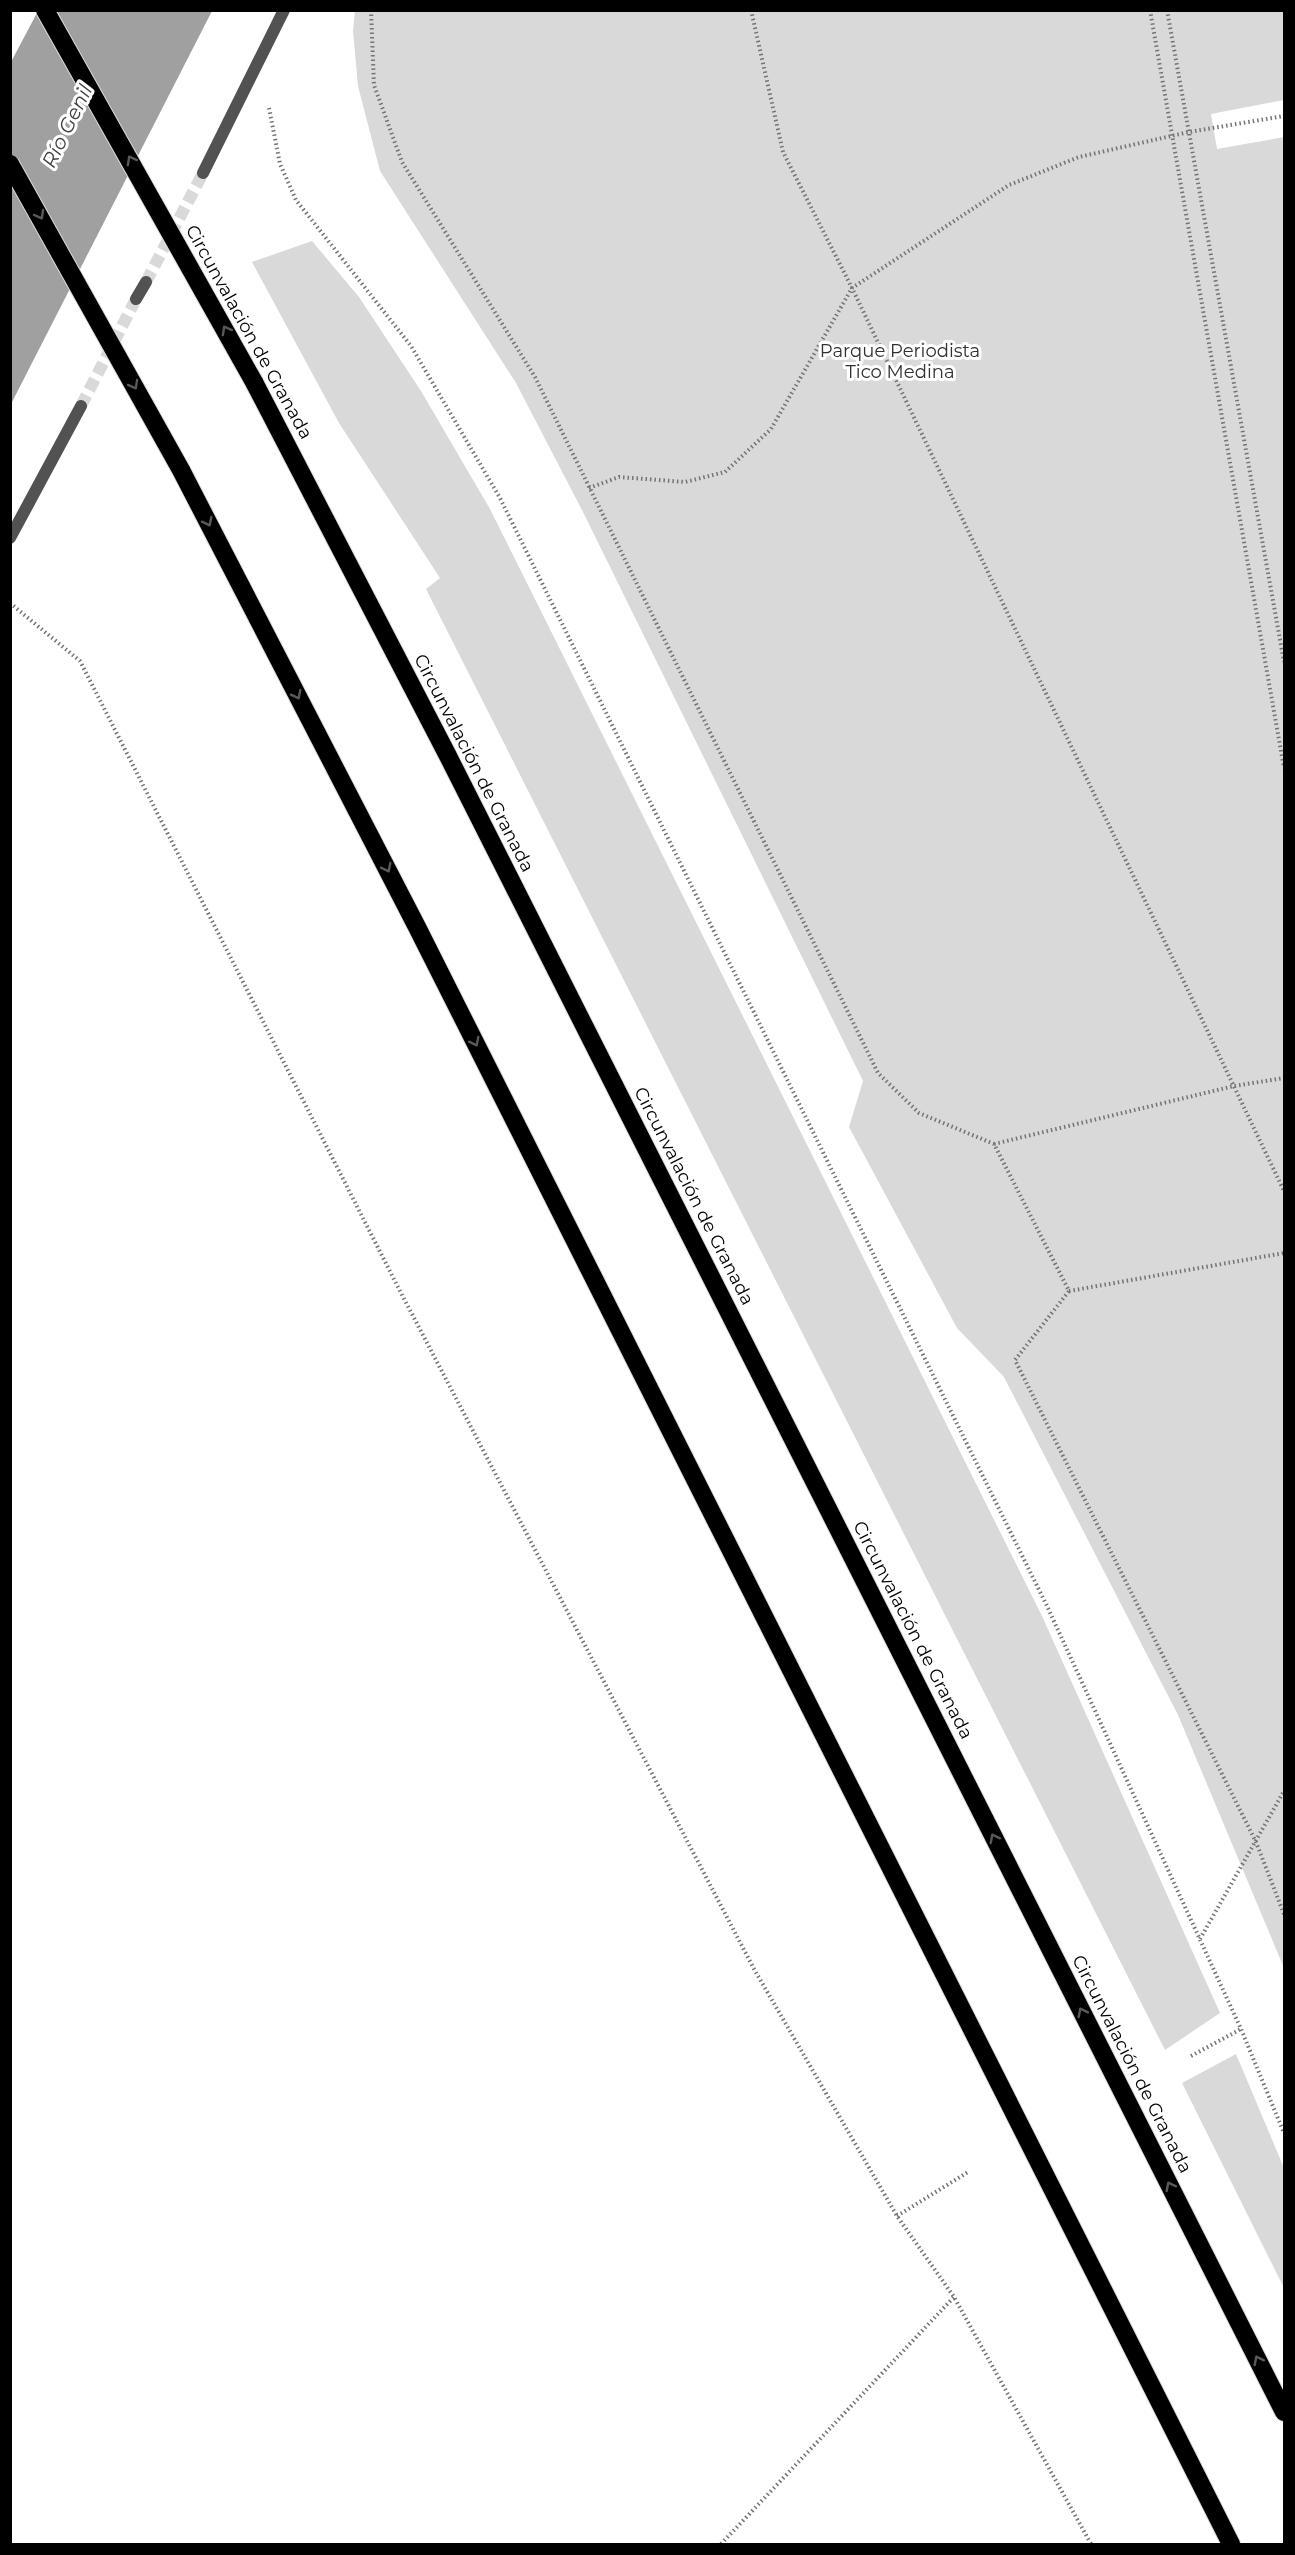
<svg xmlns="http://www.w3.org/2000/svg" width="1295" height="2555" font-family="Montserrat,sans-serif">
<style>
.green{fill:#d9d9d9}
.water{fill:#a0a0a0}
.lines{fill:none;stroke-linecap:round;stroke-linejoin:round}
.tertiary-tunnel{stroke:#d9d9d9;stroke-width:12;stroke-dasharray:12 6;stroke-linecap:butt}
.motorway-casing{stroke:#dbdbdb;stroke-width:20}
.path{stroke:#747474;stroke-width:4;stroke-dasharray:1.5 3;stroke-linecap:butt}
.tertiary{stroke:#525252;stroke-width:12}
.motorway{stroke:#000;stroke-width:18}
.motorway-bridge-casing{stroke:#dbdbdb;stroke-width:20;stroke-linecap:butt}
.motorway-bridge{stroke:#000;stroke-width:18}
.oneway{stroke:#595959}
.labels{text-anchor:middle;stroke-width:6;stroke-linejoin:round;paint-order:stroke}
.street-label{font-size:18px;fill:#000;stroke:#fff}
.park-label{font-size:18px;fill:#303030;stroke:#fff}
.water-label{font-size:20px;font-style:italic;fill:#414141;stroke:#fff}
</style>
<rect width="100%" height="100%" fill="#fff"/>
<path class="green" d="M 355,10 L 1284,11 L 1284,100 L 1211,114 L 1217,149 L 1284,137 L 1284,1968 L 1178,1715 L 1004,1377 L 957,1328 L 849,1127 L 863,1081 L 583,512 L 516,383 L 380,171 L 358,86 L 353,31 Z
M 312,241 L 359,297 L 421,391 L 490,509 L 1042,1616 L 1220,2013 L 1165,2050 L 426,589 L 440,578 L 339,423 L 252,262 Z
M 1236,2054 L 1284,2168 L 1284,2288 L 1182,2083 Z"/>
<path class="water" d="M 38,11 L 212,11 L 11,404 L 11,62 Z"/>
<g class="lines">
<path class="tertiary-tunnel" d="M 146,282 L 203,173
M 81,406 L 136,299"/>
<g class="motorway-casing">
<path id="motorway" d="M 254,382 L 447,754 L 1284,2412
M 181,470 L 417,927 L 1231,2544"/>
</g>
<path class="path" d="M 371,10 L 374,85 L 402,162 L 535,377 L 878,1073 L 919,1113 L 994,1144 L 1069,1291 L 1015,1360 L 1256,1842 L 1284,1914
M 751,10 L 783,152 L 852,288 L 1284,1191
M 1150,10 L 1284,768
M 1167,10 L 1284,662
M 269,108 L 280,164 L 296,200 L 411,346 L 500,498 L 1047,1606 L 1241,2029 L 1284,2133
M 589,488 L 619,477 L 685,482 L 725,472 L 771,429 L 852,288 L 1009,185 L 1079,157 L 1189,132 L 1284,116
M 10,603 L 80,661 L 401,1293 L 754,1969 L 897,2216 L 954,2297 L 1091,2544
M 994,1144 L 1234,1086 L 1284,1078
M 1069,1291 L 1284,1253
M 1200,1939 L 1284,1791
M 1191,2056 L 1241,2029
M 897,2216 L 968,2172
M 721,2544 L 954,2297"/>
<path class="tertiary" d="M 203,173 L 284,10
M 136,299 L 146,282
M 10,538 L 81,406"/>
<use href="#motorway" class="motorway"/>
<g class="motorway-bridge-casing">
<path id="motorway-bridge" d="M 45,10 L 254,382
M 10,164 L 181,470"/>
</g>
<use href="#motorway-bridge" class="motorway-bridge"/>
</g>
<defs><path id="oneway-chevron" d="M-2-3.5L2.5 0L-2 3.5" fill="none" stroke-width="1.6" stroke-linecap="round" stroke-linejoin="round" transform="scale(1.5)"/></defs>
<g class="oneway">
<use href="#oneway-chevron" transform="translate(131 160) rotate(-119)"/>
<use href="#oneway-chevron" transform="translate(40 215) rotate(61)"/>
<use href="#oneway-chevron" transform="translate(226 330) rotate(-119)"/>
<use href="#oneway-chevron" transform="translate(134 385) rotate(61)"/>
<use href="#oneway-chevron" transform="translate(208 522) rotate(63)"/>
<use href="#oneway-chevron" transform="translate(297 695) rotate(63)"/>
<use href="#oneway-chevron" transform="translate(387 868) rotate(63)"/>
<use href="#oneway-chevron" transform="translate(475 1042) rotate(63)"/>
<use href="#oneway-chevron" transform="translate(994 1838) rotate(-117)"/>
<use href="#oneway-chevron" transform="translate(1082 2012) rotate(-117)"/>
<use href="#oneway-chevron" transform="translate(1170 2186) rotate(-117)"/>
<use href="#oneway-chevron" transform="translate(1258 2360) rotate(-117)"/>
</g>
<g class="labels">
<g class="street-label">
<text transform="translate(249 332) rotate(61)" y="6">Circunvalación de Granada</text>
<text transform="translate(474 763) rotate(63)" y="6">Circunvalación de Granada</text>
<text transform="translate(694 1196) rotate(63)" y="6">Circunvalación de Granada</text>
<text transform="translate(913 1630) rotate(63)" y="6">Circunvalación de Granada</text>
<text transform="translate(1132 2064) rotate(63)" y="6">Circunvalación de Granada</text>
</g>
<g class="park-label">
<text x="900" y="357">Parque Periodista<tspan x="900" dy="21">Tico Medina</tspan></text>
</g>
<g class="water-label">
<text transform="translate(67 126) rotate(-64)" y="7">Río Genil</text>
</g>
</g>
<rect width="1295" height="2555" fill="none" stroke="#000000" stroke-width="24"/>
</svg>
